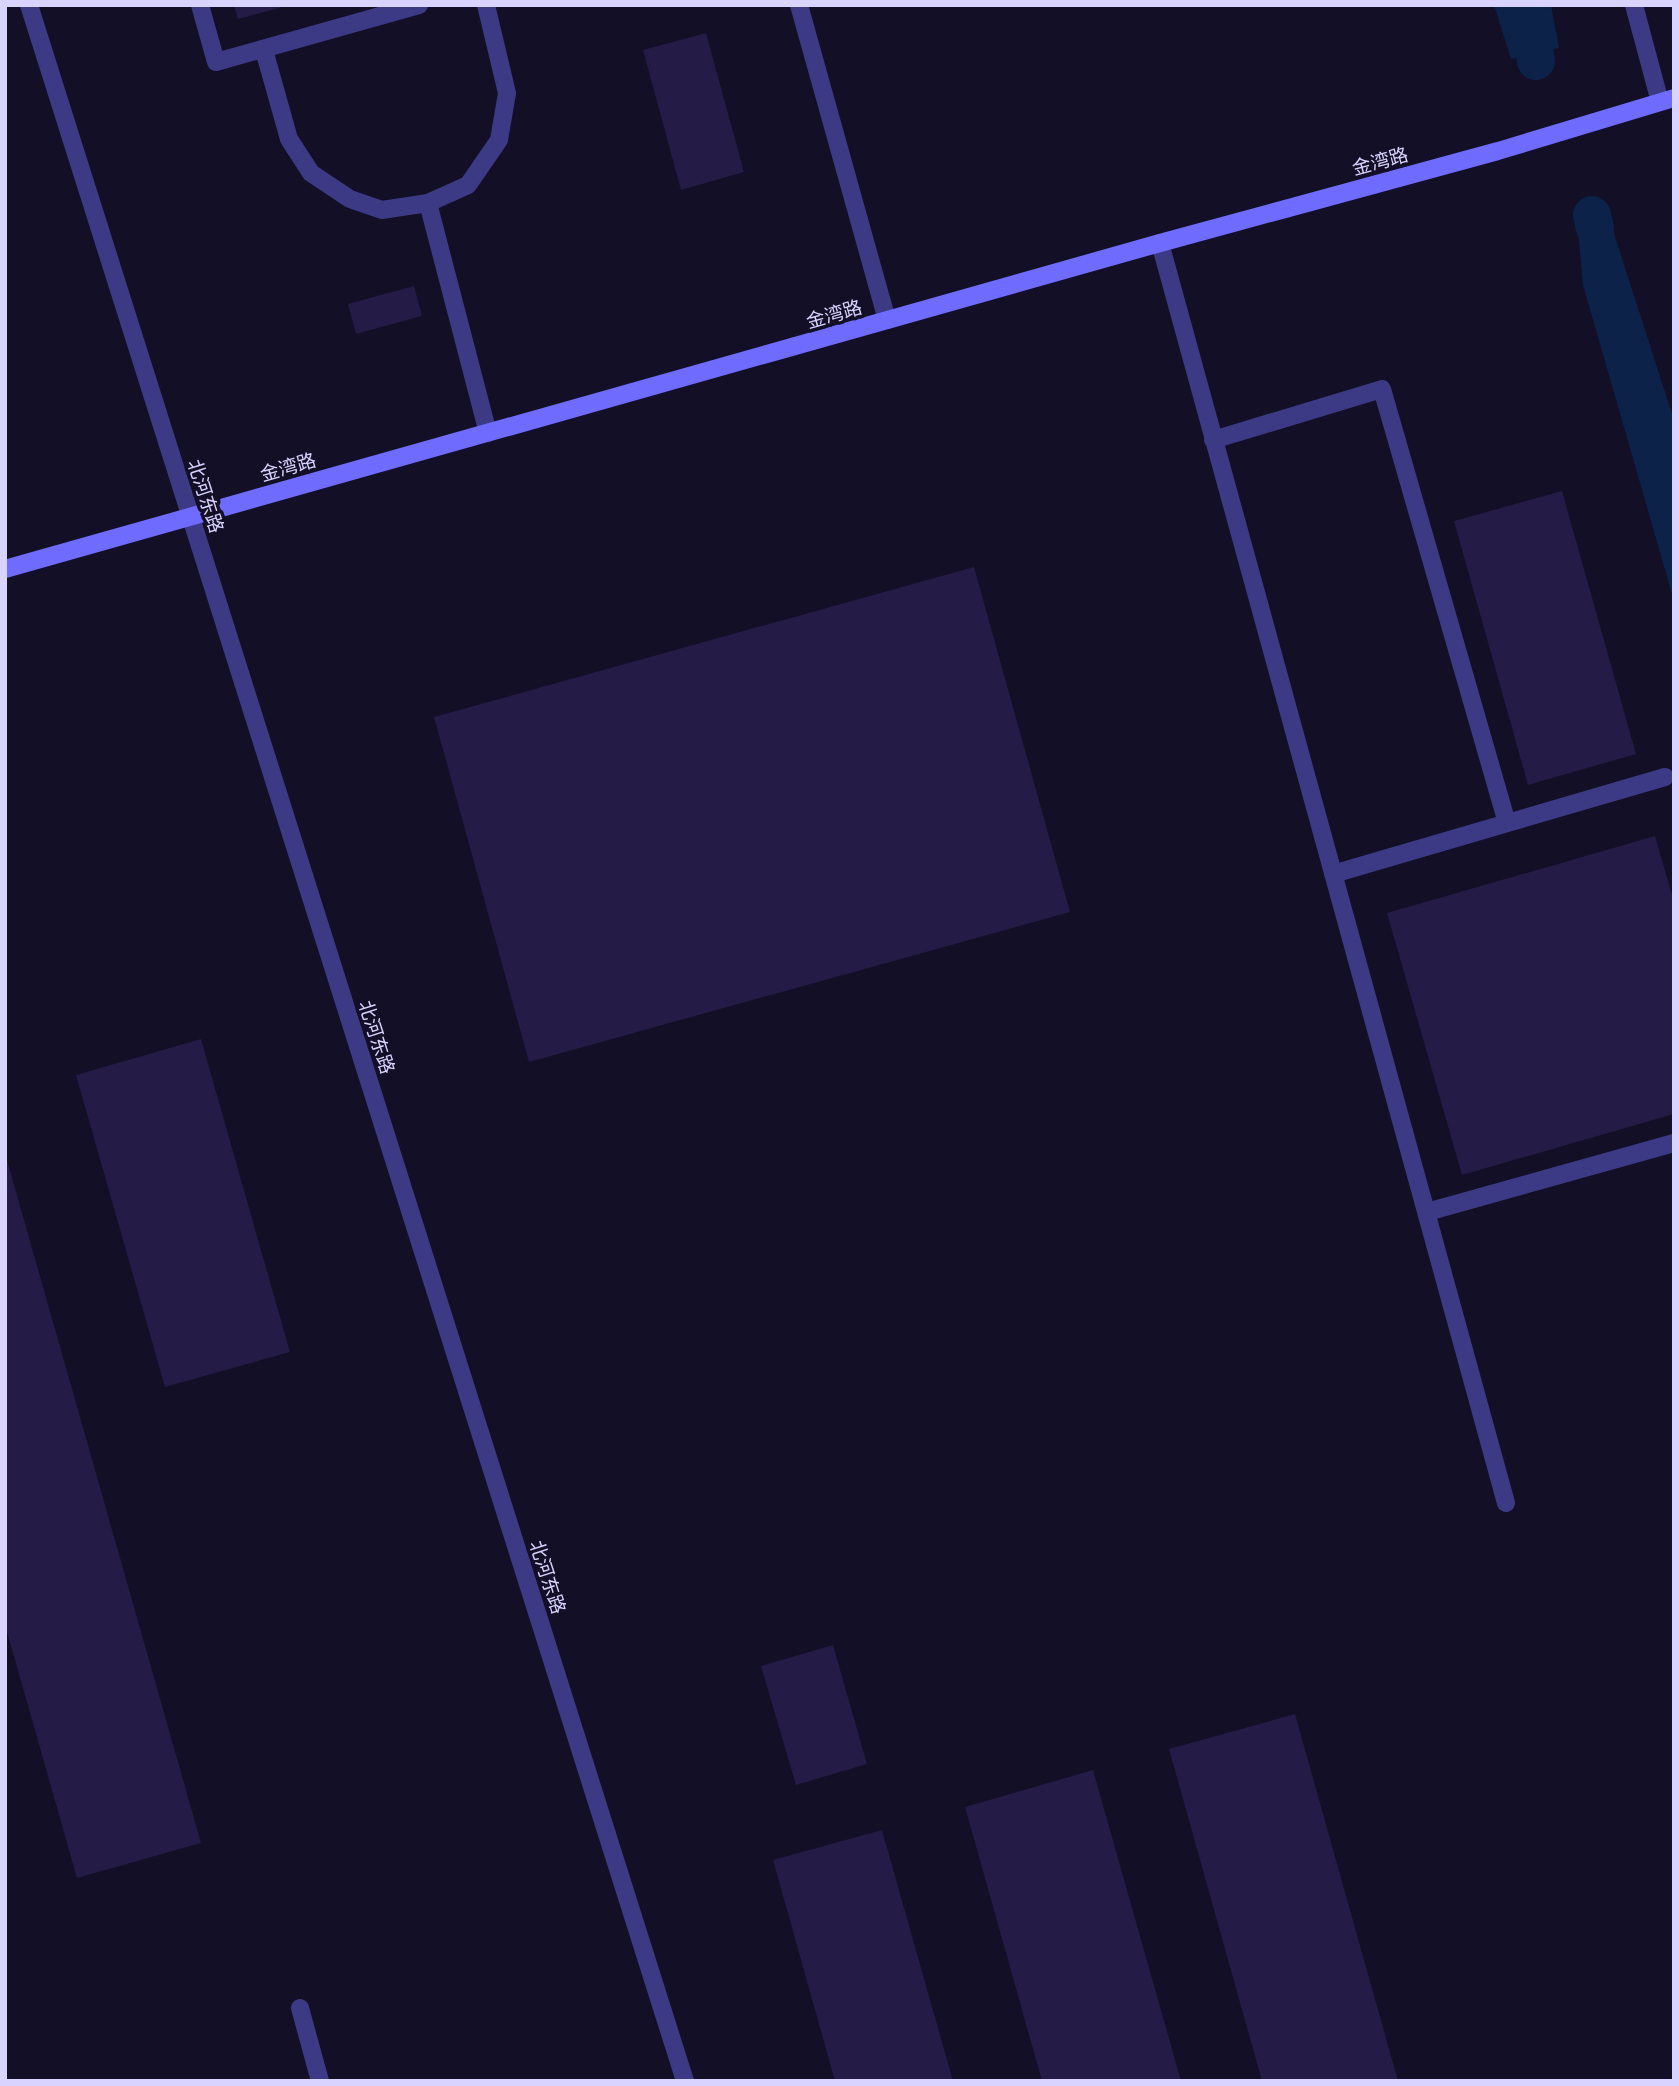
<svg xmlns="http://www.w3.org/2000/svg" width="1679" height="2086" font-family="Poppins,'Noto Sans SC',sans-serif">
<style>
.water{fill:#0c2248}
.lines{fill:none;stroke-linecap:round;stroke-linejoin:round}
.canal{stroke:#0c2248;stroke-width:38}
.building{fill:#241b47}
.lane{stroke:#3d3a85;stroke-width:18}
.street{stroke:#3d3a85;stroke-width:18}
.secondary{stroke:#6f6bff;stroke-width:18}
.labels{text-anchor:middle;stroke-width:7;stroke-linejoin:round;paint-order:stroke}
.street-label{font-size:19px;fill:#d9d4ff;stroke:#130f26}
</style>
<rect width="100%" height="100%" fill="#130f26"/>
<path class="water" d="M 1494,5 L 1551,5 L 1559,48 L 1511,59 Z
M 1611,224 L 1674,420 L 1674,601 L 1583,285 L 1578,230 Z"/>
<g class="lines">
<path class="canal" d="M 1535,54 L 1536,61
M 1592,215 L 1595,228"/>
</g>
<path class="building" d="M 234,5 L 286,5 L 286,6 L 238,19 Z
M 706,33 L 744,172 L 681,190 L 643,50 Z
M 414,286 L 422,316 L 356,334 L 348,304 Z
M 1562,491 L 1636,754 L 1528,785 L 1454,521 Z
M 974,567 L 1070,912 L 529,1062 L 434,717 Z
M 1655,836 L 1674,902 L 1674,1114 L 1462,1175 L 1387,913 Z
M 201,1039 L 290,1352 L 165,1387 L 76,1075 Z
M 5,1153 L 201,1843 L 77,1878 L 5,1625 Z
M 833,1645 L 867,1764 L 796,1785 L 761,1666 Z
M 1295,1714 L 1398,2081 L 1262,2081 L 1169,1749 Z
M 1093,1770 L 1181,2081 L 1042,2081 L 965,1807 Z
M 882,1830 L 953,2081 L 835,2081 L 773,1860 Z"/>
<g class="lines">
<path class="lane" d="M 200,5 L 216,62 L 419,5
M 799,5 L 887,320
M 1634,5 L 1660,102
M 264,50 L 289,139 L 311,173 L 350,199 L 382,210 L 428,203 L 468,185 L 499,140 L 507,93 L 486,5
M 428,203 L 488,433
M 1160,243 L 1506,1503
M 1213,440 L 1382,389 L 1507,823
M 1333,874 L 1665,777
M 1427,1212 L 1674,1143
M 300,2008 L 320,2081"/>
<path class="street" d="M 29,5 L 685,2081"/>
<path class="secondary" d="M 5,569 L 1160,243 L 1498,151 L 1674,98"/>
</g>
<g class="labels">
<g class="street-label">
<text transform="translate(1380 161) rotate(-15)" y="7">金湾路</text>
<text transform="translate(834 314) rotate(-16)" y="7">金湾路</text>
<text transform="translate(288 467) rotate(-16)" y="7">金湾路</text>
<text transform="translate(206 496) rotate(72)" y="7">北河东路</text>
<text transform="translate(377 1037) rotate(72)" y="7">北河东路</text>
<text transform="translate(548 1577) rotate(72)" y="7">北河东路</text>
</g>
</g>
<rect width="1679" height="2086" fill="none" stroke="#d9d4ff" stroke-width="14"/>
</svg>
